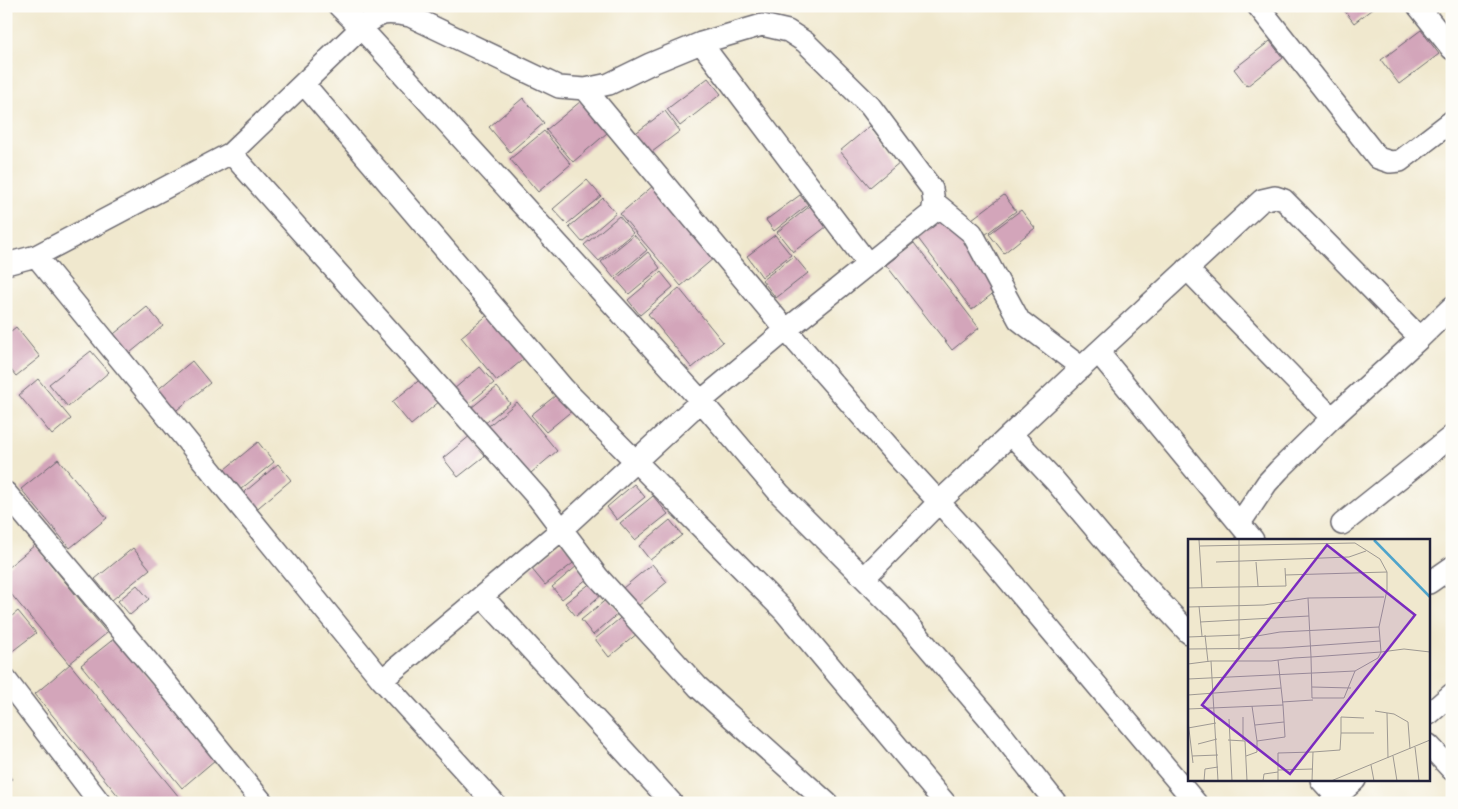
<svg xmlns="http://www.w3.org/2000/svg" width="1458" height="809" font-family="Itim,sans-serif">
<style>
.building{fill:#d3a5ba}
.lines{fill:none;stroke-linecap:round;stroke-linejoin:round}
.minor-casing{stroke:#6a676e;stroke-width:24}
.minor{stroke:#fff;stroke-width:21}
.inset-river{fill:none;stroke:#4fa4cb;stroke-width:2.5}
.inset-road{fill:none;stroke:#9e9993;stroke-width:1}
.view{fill:#7b2cbf;fill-opacity:0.15;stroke:#7b2cbf;stroke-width:2.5}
.inset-edge{fill:none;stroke:#22223b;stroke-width:2.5}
</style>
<rect width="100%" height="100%" fill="#fdfcf7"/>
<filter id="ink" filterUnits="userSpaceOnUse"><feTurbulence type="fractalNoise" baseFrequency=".02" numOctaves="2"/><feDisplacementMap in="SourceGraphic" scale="10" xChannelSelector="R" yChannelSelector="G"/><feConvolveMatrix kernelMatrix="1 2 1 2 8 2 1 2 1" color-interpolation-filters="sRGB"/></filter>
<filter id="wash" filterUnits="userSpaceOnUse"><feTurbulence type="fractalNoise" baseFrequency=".0096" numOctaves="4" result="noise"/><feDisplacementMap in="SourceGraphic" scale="20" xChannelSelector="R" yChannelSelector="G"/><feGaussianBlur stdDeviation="1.12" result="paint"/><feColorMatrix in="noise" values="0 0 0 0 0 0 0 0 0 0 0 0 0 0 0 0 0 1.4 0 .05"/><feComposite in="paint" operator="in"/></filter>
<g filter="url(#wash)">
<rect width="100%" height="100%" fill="#f0e8ce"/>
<g id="blocks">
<path class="building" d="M 1341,6 L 1376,6 L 1354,23 Z
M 1421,30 L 1439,54 L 1399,84 L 1381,60 Z
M 1270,41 L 1283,58 L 1247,86 L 1234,69 Z
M 708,78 L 721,94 L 680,126 L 667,109 Z
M 523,98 L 544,123 L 510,152 L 489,127 Z
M 581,101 L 607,133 L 573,162 L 546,130 Z
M 665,111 L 680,131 L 648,155 L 633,135 Z
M 870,126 L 900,162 L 870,187 L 840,151 Z
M 544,131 L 571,164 L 538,192 L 510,159 Z
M 587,180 L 601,196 L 567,224 L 553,209 Z
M 654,185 L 714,258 L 681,286 L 620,214 Z
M 800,195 L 808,205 L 774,231 L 766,220 Z
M 1004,195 L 1016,211 L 985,235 L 972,219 Z
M 603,198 L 616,213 L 582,242 L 569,227 Z
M 810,206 L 826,227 L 793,252 L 777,232 Z
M 1021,210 L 1035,228 L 1004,253 L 989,234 Z
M 946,215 L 1001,287 L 972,310 L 917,237 Z
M 619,216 L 633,233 L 599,261 L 584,245 Z
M 634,235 L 647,250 L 614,278 L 601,262 Z
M 775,235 L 791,255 L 762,277 L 747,256 Z
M 914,243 L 979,328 L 952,350 L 886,265 Z
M 648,252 L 660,268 L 629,294 L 616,279 Z
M 794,256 L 808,273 L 776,298 L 762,280 Z
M 661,272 L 673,287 L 640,315 L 628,300 Z
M 679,288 L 723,342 L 692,368 L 648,314 Z
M 147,307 L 163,326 L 125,357 L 109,338 Z
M 490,313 L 526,357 L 497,381 L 461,337 Z
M 16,327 L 40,357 L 16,376 L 6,364 L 6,335 Z
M 91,351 L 109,372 L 68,407 L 49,384 Z
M 192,361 L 210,383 L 172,414 L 155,392 Z
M 480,367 L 494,383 L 467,405 L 454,389 Z
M 422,378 L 440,401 L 411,425 L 392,402 Z
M 38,379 L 71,419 L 52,435 L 19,395 Z
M 497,387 L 510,403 L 484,424 L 471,408 Z
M 560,392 L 574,409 L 546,432 L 531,415 Z
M 517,402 L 557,451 L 525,478 L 485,429 Z
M 471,435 L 486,455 L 458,477 L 443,458 Z
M 258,442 L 274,462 L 235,494 L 219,474 Z
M 58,459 L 107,518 L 70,548 L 21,489 Z
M 278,464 L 291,480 L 253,512 L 240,496 Z
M 634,484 L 645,497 L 617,520 L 607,507 Z
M 653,496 L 668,514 L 635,540 L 620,523 Z
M 670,520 L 682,535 L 650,560 L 639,546 Z
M 563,542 L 577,560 L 545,585 L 531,568 Z
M 35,545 L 107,633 L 69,664 L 6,588 L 6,569 Z
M 133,548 L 150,569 L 112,600 L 95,579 Z
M 652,564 L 667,582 L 638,606 L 623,588 Z
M 577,566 L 588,578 L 562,599 L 552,587 Z
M 592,582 L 602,594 L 576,616 L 565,603 Z
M 137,585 L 149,599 L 130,615 L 118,601 Z
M 608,598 L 620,612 L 593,635 L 581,620 Z
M 18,611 L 36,633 L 6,656 L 6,621 Z
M 624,615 L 638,633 L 609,657 L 595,639 Z
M 115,638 L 215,760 L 182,788 L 81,665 Z
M 70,664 L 115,719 L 184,803 L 124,803 L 80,749 L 35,694 Z
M 6,772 L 12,779 L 6,783 Z"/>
</g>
</g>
<g filter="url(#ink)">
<use href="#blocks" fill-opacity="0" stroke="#6a676e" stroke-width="1"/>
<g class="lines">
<g class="minor-casing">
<path id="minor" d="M 1258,6 L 1378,158 L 1390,162 L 1400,161 L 1452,121
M 1418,6 L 1452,49
M 701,43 L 868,264
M 304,84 L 564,389 L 784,611 L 945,803
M 585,89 L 786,330 L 894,453 L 990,558 L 1196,803
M 231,153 L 538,498 L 598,577 L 698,687 L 827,803
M 934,202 L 972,233 L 1019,320 L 1082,368
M 36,256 L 382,680 L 494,803
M 6,264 L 36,256 L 231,153 L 361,28 L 339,6
M 1187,269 L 1332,418
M 1098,352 L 1262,200 L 1275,197 L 1284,200 L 1420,338 L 1452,307
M 1011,434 L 1055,481 L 1125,564 L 1189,633
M 6,493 L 166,683 L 263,803
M 1240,523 L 1267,483 L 1279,470 L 1332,418 L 1420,338
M 1342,524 L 1452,436
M 864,578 L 939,502 L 1098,352 L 1253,540
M 1429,583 L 1452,567
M 482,596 L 672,803
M 6,680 L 100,803
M 382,680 L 562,529 L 701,401 L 786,330 L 932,213 L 934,202 L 932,189 L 870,106 L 805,42 L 788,31 L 762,25 L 701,43 L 650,64 L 609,84 L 585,89 L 559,87 L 410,16 C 384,11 381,12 361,28 L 701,401 L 780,494 L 899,613 L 992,722 L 1056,803
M 1429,714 L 1452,694
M 1429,745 L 1452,770
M 1321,780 L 1342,803
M 1330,803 L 1355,780"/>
</g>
<use href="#minor" class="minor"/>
</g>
</g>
<g transform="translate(1188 539)">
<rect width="242" height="242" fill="#f0e8ce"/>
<path class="inset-river" d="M 186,1 L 242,58"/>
<path class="inset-road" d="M 11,1 L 14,49M 51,1 L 51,111M 12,7 L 167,4 L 192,20 L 199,33 L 199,51 L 191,88 L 193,113 L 216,110 L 242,113M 28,23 L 161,18 L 178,12M 68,23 L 70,47M 97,36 L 199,33M 0,49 L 98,47 L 97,29M 11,67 L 14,97M 0,68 L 76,66 L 120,59 L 196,58M 12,83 L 121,77M 17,96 L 20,123M 0,98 L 52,96M 52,100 L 92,93 L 191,88M 0,110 L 93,109 L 192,102M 23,122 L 83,122 L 106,119 L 123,118 L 193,113 L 190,119 L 167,132 L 156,159 L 124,159 L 123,118 L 120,59M 0,125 L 23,122 L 30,242M 0,140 L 167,132M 124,148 L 163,149M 0,156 L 93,149M 94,163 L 125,161M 64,167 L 69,202M 0,170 L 95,166 L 90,121M 187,172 L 206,175 L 220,183 L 222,210M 199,174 L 200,219M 55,178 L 55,201M 41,180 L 44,242M 0,182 L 5,224M 67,186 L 96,183M 0,189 L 28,184M 153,194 L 153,178 L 176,179M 40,201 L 57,202 L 59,242M 10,205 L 29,200M 227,208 L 231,242M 4,217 L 30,216M 58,217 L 69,213 L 69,202 L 97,198 L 95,166M 205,217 L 209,242M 183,226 L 186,242M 90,231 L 125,230M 16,242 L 17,230 L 30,228M 75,242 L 76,235 L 90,233M 90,242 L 90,214 L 125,213M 124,242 L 125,213 L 152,211 L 153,194 L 186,194M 143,242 L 242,201"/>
<path class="view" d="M 139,6 L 227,76 L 102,235 L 14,166 Z"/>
<rect width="242" height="242" class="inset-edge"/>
</g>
<rect width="1458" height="809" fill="none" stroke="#fdfcf7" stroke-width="25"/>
</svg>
